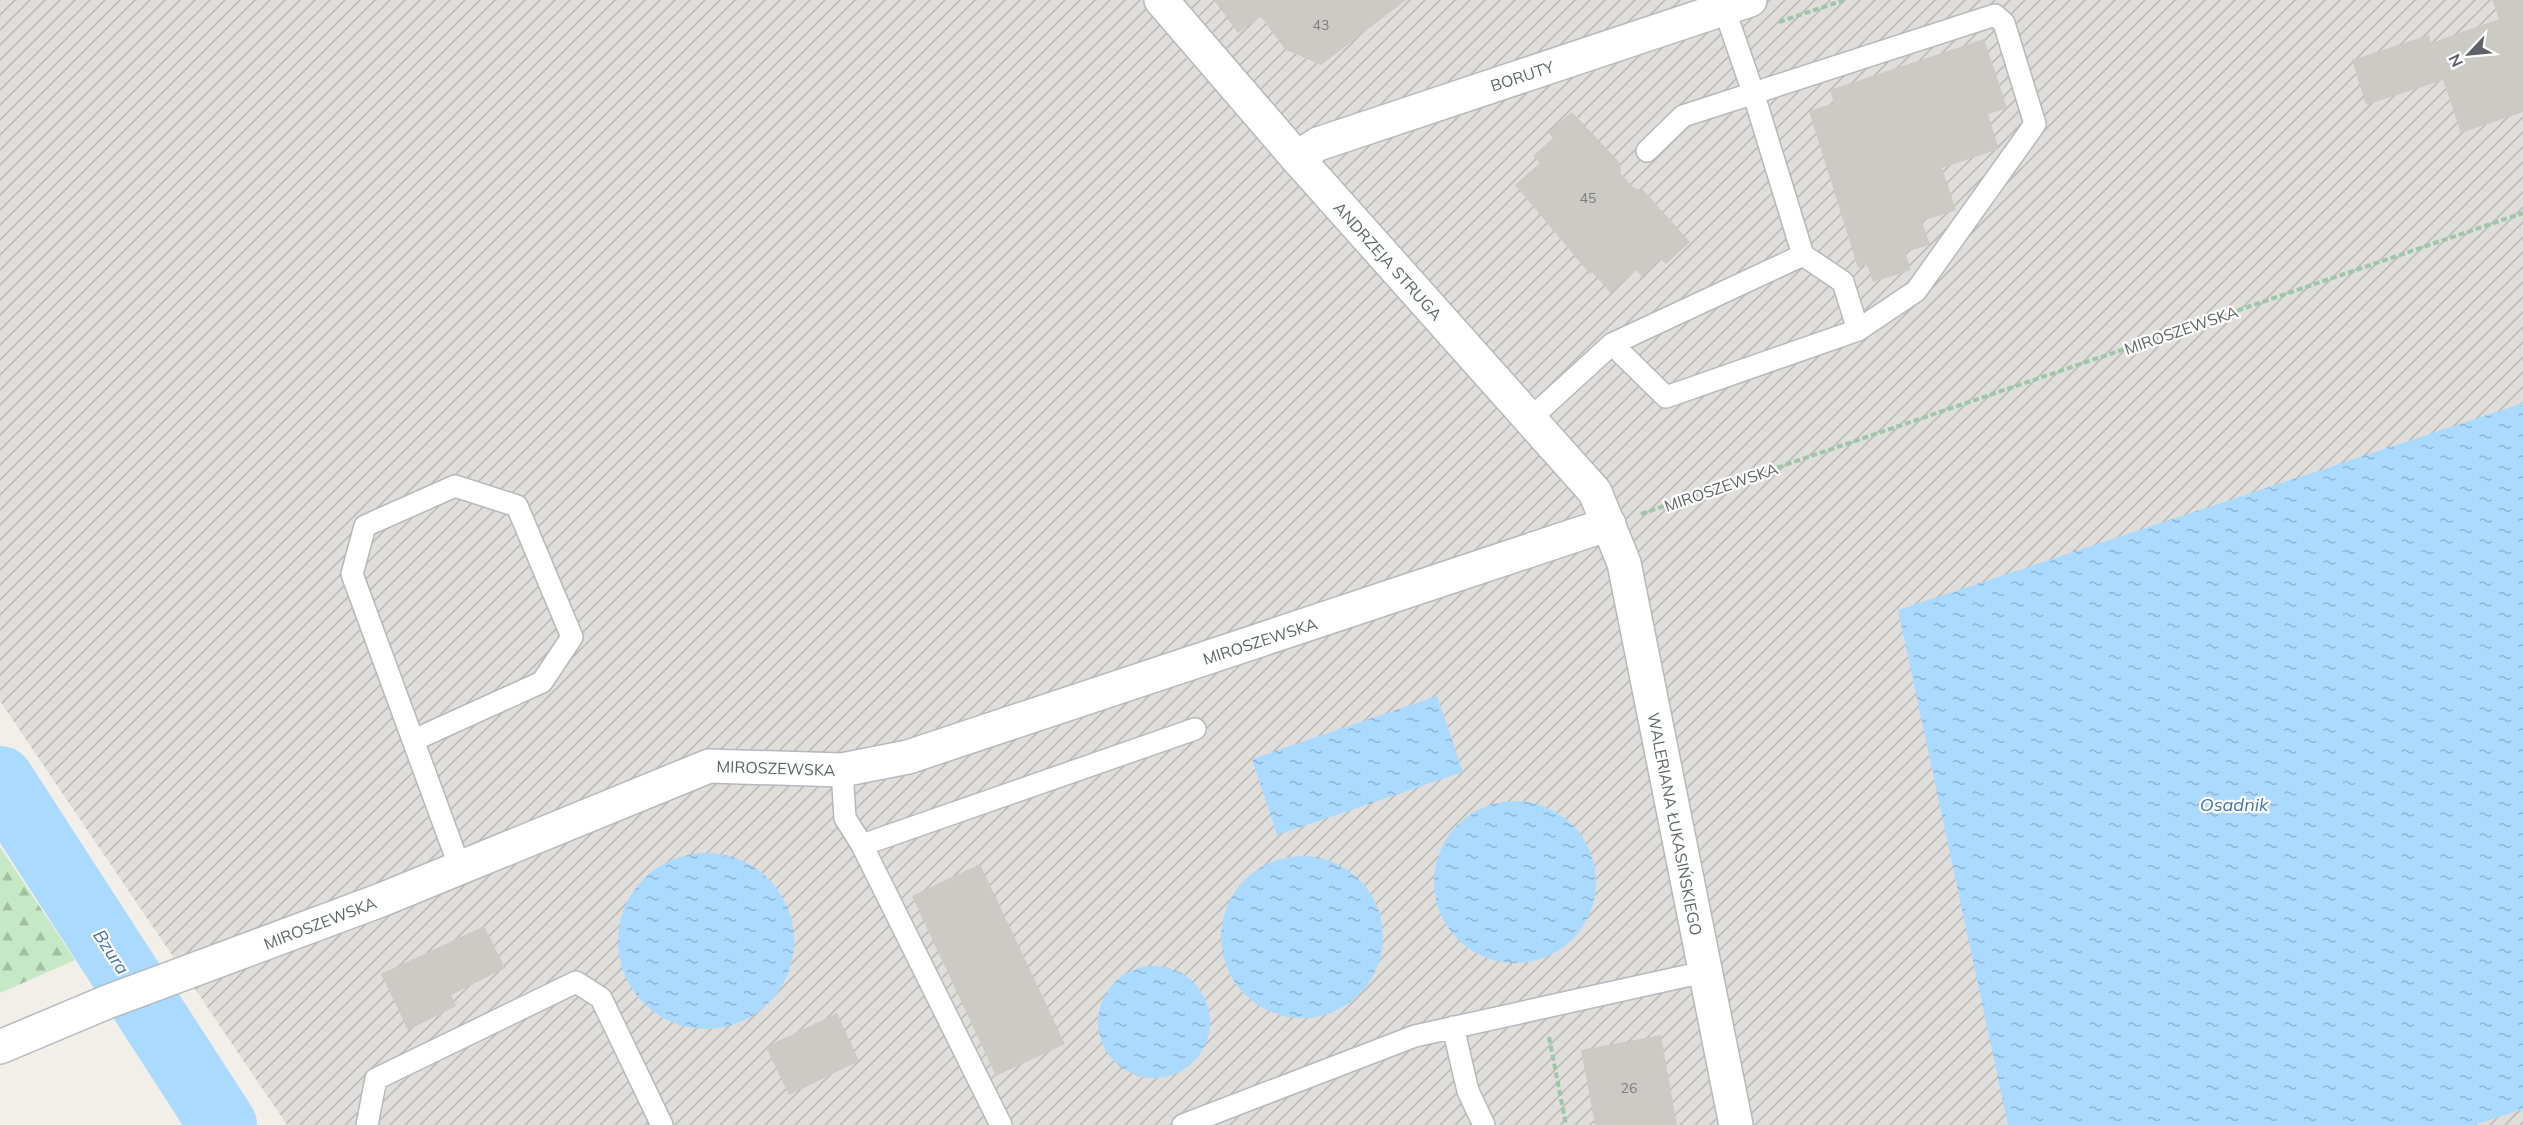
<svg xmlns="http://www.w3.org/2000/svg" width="2523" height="1125" font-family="Mulish,sans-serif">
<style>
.industrial{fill:url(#industrial-furrows)}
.forest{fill:url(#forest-firs)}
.water{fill:url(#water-ripples)}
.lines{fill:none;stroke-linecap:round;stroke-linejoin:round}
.river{stroke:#aadaff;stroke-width:68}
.building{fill:#cccac5}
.service-casing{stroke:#b5b8bc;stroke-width:24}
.minor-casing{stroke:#b5b8bc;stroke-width:36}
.tertiary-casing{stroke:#b5b8bc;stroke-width:36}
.path{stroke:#9cc7a9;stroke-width:4;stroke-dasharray:6 3;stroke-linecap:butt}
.service{stroke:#fff;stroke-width:21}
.minor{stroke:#fff;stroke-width:33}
.tertiary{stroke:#fff;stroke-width:33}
.labels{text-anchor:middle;stroke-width:4.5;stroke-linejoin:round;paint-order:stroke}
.number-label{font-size:14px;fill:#7a7d7f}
.street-label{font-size:16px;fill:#5f6368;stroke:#fff}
.water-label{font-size:18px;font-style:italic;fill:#4174aa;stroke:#fff}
</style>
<defs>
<pattern id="industrial-furrows" width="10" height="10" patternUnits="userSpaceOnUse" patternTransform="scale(1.5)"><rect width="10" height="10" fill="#e0deda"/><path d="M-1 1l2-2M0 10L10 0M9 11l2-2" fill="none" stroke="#b9b8b5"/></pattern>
<pattern id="forest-firs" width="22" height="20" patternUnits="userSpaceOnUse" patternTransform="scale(1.5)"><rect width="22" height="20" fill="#c5e8c5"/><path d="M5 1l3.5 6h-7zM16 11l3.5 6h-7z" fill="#a3c0a4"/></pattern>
<pattern id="water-ripples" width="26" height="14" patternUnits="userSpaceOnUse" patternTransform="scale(1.5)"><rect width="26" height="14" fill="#aadaff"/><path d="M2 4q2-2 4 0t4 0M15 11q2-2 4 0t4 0" fill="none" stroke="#8eb4d2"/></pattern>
</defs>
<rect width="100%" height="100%" fill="#f1efe8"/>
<path class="industrial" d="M 0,0 L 2523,0 L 2523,1125 L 287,1125 L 0,701 Z"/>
<path class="forest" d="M 0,847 L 75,960 L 0,993 Z"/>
<path class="water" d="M 2523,403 L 2523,1109 L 2474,1125 L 2008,1125 L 1898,610 Z
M 1437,696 L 1463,772 L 1277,835 L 1252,759 Z
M1434 882a81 81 0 1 1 162 0a81 81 0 1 1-162 0Z
M618 941a88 88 0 1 1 176 0a88 88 0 1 1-176 0Z
M1221 937a81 81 0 1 1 162 0a81 81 0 1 1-162 0Z
M1098 1022a56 56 0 1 1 112 0a56 56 0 1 1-112 0Z"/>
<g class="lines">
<path class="river" d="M 0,780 L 223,1125"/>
</g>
<path class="building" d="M 1214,0 L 1406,0 L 1321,65 L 1285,49 L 1261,17 L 1238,33 Z
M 2492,0 L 2523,0 L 2523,112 L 2461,133 L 2443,80 L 2366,105 L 2352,60 L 2429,35 L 2431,43 L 2499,19 Z
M 1984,39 L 2007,108 L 1988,114 L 1999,149 L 1942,168 L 1956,210 L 1922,221 L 1930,245 L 1905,252 L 1911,270 L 1873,282 L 1867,265 L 1858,268 L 1809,111 L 1834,103 L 1830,90 Z
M 1572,112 L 1620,163 L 1621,174 L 1634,188 L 1643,190 L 1690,242 L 1666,264 L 1661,259 L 1642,277 L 1636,270 L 1611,293 L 1592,272 L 1590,274 L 1515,185 L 1540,163 L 1533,156 L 1553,138 L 1548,132 Z
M 980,864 L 1065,1044 L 996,1076 L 912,896 Z
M 484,926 L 505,968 L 451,995 L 456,1006 L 408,1030 L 381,974 Z
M 837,1013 L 859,1061 L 789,1095 L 766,1047 Z
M 1661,1035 L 1677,1125 L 1595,1125 L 1581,1050 Z"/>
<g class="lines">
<g class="service-casing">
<path id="service" d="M 1803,255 L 1843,282 L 1858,330
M 1612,344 L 1666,397 L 1858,330 L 1916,291 L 2035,124 L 2004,23 L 1995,15 L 1683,116 L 1647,151
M 1530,419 L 1612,344 L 1803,255 L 1753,92 L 1724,8
M 414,740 L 542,682 L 572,637 L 517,506 L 455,486 L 365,526 L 352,574 L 460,868
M 842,770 L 845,818 L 862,845 L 1001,1125
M 862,845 L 1195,729
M 1453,1027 L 1468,1091 L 1484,1125
M 367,1125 L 376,1079 L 576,982 L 601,998 L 662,1125
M 1183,1125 L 1415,1036 L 1704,972"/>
</g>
<g class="minor-casing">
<path id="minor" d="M 1297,158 L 1595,492 L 1624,563 L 1736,1125
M 0,1047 L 107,1002 L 381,900 L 709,766 L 842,770 L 908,757 L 1609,524"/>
</g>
<g class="tertiary-casing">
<path id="tertiary" d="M 1161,0 L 1297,158 L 1318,144 L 1750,0"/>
</g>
<path class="path" d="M 1779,22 L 1844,0
M 1641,514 L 2523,213
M 1549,1037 L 1566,1125"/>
<use href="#service" class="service"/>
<use href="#minor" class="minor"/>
<use href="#tertiary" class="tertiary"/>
</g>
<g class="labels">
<g class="number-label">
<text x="1321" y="30">43</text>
<text x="1588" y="203">45</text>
<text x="1629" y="1093">26</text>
</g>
<g class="street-label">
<text transform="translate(1522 76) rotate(-18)" y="6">BORUTY</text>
<text transform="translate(1388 261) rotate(48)" y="6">ANDRZEJA STRUGA</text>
<text transform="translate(2181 330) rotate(-19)" y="6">MIROSZEWSKA</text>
<text transform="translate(1721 487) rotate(-19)" y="6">MIROSZEWSKA</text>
<text transform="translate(1260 641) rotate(-18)" y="6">MIROSZEWSKA</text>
<text transform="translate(776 768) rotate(2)" y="6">MIROSZEWSKA</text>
<text transform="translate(1675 824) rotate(79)" y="6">WALERIANA ŁUKASIŃSKIEGO</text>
<text transform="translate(320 923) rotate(-21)" y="6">MIROSZEWSKA</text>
</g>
<g class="water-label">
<text x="2234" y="811">Osadnik</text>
<text transform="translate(111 952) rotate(57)" y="6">Bzura</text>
</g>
</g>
<g transform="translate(2469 54) rotate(244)" stroke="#ffffff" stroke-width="4.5" paint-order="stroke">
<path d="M0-4.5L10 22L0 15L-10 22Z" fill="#5f6368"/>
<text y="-9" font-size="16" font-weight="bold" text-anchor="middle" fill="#5f6368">N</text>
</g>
</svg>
